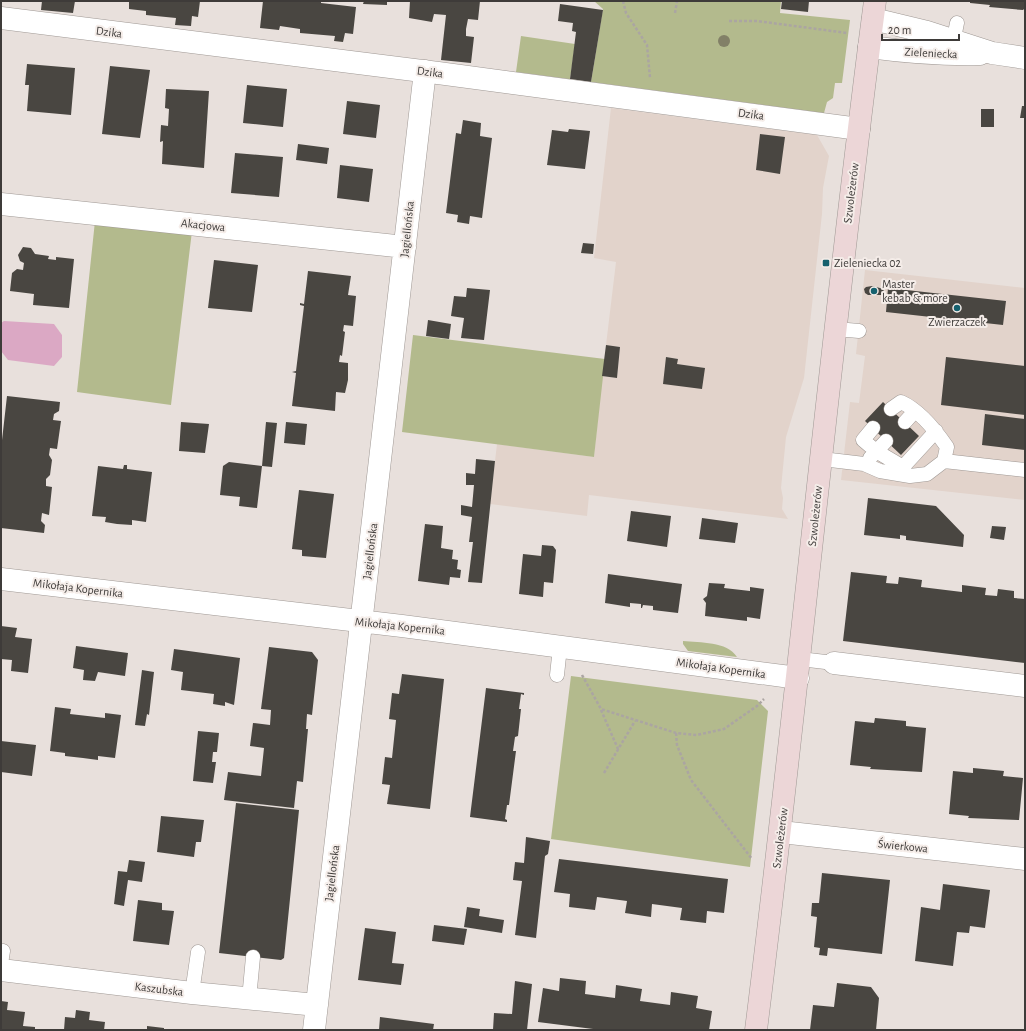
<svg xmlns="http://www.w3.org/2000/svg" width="1026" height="1031" font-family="'Alegreya Sans',sans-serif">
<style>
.built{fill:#e2d3cb;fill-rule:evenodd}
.green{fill:#b3ba8d}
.water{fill:#dba8c4}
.building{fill:#494641}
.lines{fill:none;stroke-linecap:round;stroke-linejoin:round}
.lane-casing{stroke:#9f9894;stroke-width:15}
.street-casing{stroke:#9f9894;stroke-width:23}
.secondary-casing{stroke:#9f9894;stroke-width:23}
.path{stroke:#aba5a2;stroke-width:2.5;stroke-dasharray:3 2;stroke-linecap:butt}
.lane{stroke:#fff;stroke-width:14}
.street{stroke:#fff;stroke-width:22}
.secondary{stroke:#ecd6d7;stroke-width:22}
.tree{fill:#828067}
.poi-dot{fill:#16616e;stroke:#f5ede9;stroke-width:1.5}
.labels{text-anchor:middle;stroke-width:4;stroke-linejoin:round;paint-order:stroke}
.street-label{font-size:12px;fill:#3e3b39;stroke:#f5ede9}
.poi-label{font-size:12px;fill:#3e3b39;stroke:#f5ede9;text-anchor:start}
</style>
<rect width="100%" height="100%" fill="#e8e0dc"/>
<path class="built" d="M 611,108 L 817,135 L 829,156 L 823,188 L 822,214 L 804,378 L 786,437 L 781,488 L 783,498 L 782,509 L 788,519 L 589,495 L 587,516 L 490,504 L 497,444 L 594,457 L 602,376 L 617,378 L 620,347 L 606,345 L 616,262 L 594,258 ZM 666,357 L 677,359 L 677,364 L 704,368 L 702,389 Z
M 865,270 L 1025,288 L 1025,500 L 841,480 L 850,402 L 859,403 L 865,356 L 856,354 Z"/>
<path class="green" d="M 594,1 L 781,1 L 780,13 L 850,20 L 842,83 L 835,83 L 833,98 L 827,102 L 824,113 L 516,72 L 521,36 L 575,44 L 570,79 L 591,82 L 603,9 Z
M 95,221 L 192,231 L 171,405 L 77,392 Z
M 413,335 L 605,359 L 594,457 L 402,432 Z
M 683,641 C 700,643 727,641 737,657 L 688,651 L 683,644 Z
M 571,676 L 757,700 L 768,711 L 750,867 L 551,839 Z"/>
<path class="water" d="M 4,321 L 54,324 L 62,335 L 62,357 L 54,366 L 8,360 L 1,351 L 1,323 Z"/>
<path class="building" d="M 42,1 L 75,1 L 73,13 L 41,10 Z
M 129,1 L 200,1 L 198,17 L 192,16 L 191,26 L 175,25 L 176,18 L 146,15 L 146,11 L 129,9 Z
M 263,1 L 321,1 L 321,3 L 356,7 L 353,34 L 345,33 L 343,42 L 334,41 L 335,36 L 300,33 L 300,29 L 280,26 L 279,30 L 260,28 Z
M 364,1 L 387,1 L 387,5 L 363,4 Z
M 410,1 L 480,1 L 478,20 L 468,19 L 466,29 L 466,36 L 474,37 L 471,63 L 441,60 L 446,15 L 434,14 L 432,22 L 409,18 Z
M 782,1 L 809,1 L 808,12 L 781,9 Z
M 970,1 L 1025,1 L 1025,8 L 1023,10 L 989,7 L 990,5 L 970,3 Z
M 560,4 L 603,10 L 591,82 L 570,79 L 576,32 L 572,31 L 573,23 L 558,21 Z
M 27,64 L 75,68 L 71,115 L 27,111 L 29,85 L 25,85 Z
M 110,66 L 150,70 L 140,138 L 102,134 Z
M 247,85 L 287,89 L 283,127 L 243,123 Z
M 166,89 L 209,91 L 204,168 L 162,164 L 163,141 L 160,142 L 161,125 L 168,126 L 169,109 L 165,108 Z
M 347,101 L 380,105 L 376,138 L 343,134 Z
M 1022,106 L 1025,106 L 1025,118 L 1020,118 Z
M 981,109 L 994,109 L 994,127 L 981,127 Z
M 463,120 L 481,123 L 480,136 L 492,138 L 482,218 L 470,216 L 469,224 L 457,222 L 458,215 L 446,213 L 456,133 L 461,134 Z
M 569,129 L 590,131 L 585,169 L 547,165 L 552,130 L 568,132 Z
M 760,134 L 785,137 L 780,174 L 756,170 Z
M 298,144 L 329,148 L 327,164 L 296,160 Z
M 235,153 L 283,157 L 279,197 L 231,193 Z
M 340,165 L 373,169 L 369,202 L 337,198 Z
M 583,243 L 594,244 L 593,254 L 581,253 Z
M 23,247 L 31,248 L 35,254 L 49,256 L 48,259 L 56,260 L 56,257 L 74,259 L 69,308 L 33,305 L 34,294 L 10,291 L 12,273 L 17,269 L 23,270 L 24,263 L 20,261 L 18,255 Z
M 214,260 L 258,265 L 252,312 L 208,308 Z
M 308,271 L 351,276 L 348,295 L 356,296 L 353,326 L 344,325 L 343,331 L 345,332 L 342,356 L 340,355 L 339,362 L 348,363 L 348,380 L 345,393 L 336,392 L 335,411 L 292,406 L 296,373 L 292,372 L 296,371 L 304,306 L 300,305 L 300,303 L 304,304 Z
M 872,286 L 884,289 L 883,295 L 868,295 L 865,293 L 864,289 L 866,287 Z
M 467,288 L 490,290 L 484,340 L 461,338 L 464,318 L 451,316 L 454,296 L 466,297 Z
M 888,288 L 1006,301 L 1003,325 L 886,312 Z
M 428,320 L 451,324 L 449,339 L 426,336 Z
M 606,345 L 620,347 L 617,378 L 602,376 Z
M 666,357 L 678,359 L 677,364 L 705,368 L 702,389 L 663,384 Z
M 946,357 L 1025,366 L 1025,415 L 941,405 Z
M 7,396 L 60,402 L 59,411 L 54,414 L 53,420 L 61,421 L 57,449 L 50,448 L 49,455 L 52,460 L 50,475 L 46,479 L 46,486 L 52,487 L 49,515 L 42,513 L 41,521 L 45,525 L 44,533 L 1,528 L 1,449 Z
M 883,402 L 919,436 L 901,455 L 865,421 Z
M 985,414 L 1025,419 L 1025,450 L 982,445 Z
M 181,422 L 209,424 L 205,453 L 179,451 Z
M 266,422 L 277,423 L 272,467 L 262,466 L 257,508 L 239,506 L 240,497 L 220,495 L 223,466 L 229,462 L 262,466 Z
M 286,422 L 307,424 L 305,445 L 284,443 Z
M 476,459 L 495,461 L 482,583 L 468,582 L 473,542 L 469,542 L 472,517 L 461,515 L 461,505 L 472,507 L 474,485 L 466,485 L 466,473 L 475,474 Z
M 124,465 L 127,465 L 127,469 L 152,472 L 146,522 L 132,520 L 132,525 L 117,524 L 105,522 L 106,517 L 92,516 L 98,466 L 123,469 Z
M 299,490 L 334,494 L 326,558 L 302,556 L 302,550 L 292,549 Z
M 868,498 L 936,506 L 964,535 L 963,547 L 906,540 L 906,536 L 900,535 L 900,539 L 864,535 Z
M 631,511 L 671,516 L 667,547 L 627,541 Z
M 702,518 L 738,523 L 735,543 L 699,539 Z
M 425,524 L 443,526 L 441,548 L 453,550 L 452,559 L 458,560 L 457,569 L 461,570 L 460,578 L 450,577 L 449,585 L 418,581 Z
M 992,526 L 1006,527 L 1004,540 L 990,538 Z
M 542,545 L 553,546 L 556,550 L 553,583 L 544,582 L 543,597 L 519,594 L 523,554 L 541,556 Z
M 851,572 L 887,576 L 886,583 L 898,584 L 899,577 L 922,580 L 921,587 L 962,592 L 962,585 L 986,588 L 985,595 L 997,596 L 998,589 L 1014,591 L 1014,598 L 1025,599 L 1025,663 L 843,641 Z
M 608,574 L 682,584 L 678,613 L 653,610 L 653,606 L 643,605 L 642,608 L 641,608 L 641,604 L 630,603 L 630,607 L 605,603 Z
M 709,583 L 725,584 L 724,588 L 750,591 L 750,587 L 764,589 L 760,619 L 747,617 L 747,621 L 705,616 L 706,603 L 703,599 L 707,596 Z
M 1,626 L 17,628 L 15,637 L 32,639 L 28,673 L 11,671 L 12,660 L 1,659 Z
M 76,646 L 128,653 L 125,676 L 98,672 L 95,681 L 83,680 L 84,670 L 73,668 Z
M 269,647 L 312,652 L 318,660 L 312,715 L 307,714 L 306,729 L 308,729 L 303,782 L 297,781 L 294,808 L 224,800 L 228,772 L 261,776 L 264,748 L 250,746 L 253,723 L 270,725 L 271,710 L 261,709 Z
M 174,649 L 240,658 L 234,705 L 225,702 L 225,706 L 213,704 L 214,694 L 181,690 L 183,672 L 171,670 Z
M 142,670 L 154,672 L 149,715 L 147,714 L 145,726 L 135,725 Z
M 402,674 L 444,679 L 430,809 L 387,804 L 390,785 L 382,784 L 385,757 L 392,758 L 396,720 L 389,719 L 392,693 L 399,694 Z
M 486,688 L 524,693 L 524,695 L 521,694 L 519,709 L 521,709 L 518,736 L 515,737 L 513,751 L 516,751 L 509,805 L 507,805 L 505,819 L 507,820 L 507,822 L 470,817 Z
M 55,707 L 71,709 L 70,714 L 105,718 L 105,713 L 121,715 L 115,758 L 98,756 L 98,760 L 83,758 L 65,756 L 65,753 L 50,751 Z
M 875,718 L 906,721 L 906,726 L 926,728 L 922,772 L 870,769 L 871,767 L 850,765 L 855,721 L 874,723 Z
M 198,731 L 219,733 L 217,752 L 213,752 L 212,762 L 216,762 L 213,783 L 193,781 Z
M 1,741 L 36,745 L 32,776 L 1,772 Z
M 973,768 L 1004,771 L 1003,776 L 1023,778 L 1019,820 L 968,818 L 969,816 L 949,814 L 953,771 L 973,773 Z
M 236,803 L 299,810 L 284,958 L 281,960 L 219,953 Z
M 161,816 L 204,820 L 201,842 L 196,842 L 194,857 L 157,852 Z
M 526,837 L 550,841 L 548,854 L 545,856 L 536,938 L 515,935 L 522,881 L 513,880 L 515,862 L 524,863 Z
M 559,859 L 728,879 L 724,913 L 707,911 L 706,923 L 680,920 L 682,908 L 652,904 L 651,917 L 625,913 L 627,901 L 597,897 L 595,910 L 569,907 L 570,894 L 554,892 Z
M 129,860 L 145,862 L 142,882 L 128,880 L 124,906 L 114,904 L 118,871 L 127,872 Z
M 822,873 L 890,880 L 882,954 L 828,948 L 827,956 L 819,955 L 820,948 L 814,947 L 817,917 L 811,916 L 812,903 L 819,903 Z
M 943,884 L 990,890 L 985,928 L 970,926 L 969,933 L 957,932 L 953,966 L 915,961 L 921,907 L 940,910 Z
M 138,900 L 162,903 L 162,910 L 174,911 L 169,945 L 133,941 Z
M 467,907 L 480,909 L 479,916 L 504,920 L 502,933 L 464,927 Z
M 434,925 L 467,929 L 464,945 L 432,941 Z
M 365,928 L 396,932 L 392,963 L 404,964 L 401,985 L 358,980 Z
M 560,978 L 586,981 L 585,994 L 615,998 L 616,985 L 642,989 L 640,1001 L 670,1005 L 671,992 L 698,996 L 696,1008 L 712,1011 L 709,1030 L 601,1030 L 538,1022 L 543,988 L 559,991 Z
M 515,981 L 532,984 L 527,1030 L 493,1030 L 494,1013 L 512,1014 Z
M 837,983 L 871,987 L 879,998 L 876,1030 L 810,1030 L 813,1005 L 834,1007 Z
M 1,1001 L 8,1002 L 7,1010 L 25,1012 L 23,1026 L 35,1027 L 35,1030 L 1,1030 Z
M 76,1010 L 90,1012 L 89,1020 L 105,1022 L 104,1030 L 64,1030 L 65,1017 L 75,1018 Z
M 380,1017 L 434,1024 L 433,1030 L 379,1030 Z
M 147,1026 L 164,1028 L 164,1030 L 147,1030 Z"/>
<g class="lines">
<g class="lane-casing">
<path id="lane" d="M 952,48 L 957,23
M 836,329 L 859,331
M 905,422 L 915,411
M 873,428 L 863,440 L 876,451 L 903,467 L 936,431
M 870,458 L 886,441
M 822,459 L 864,464 L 880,471 L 910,476 L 927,474 L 944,461 L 947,447 C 936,431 919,410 901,402 L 891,409
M 944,461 L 1025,470
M 800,659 L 834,663
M 557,675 L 560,647
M 1,964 L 3,951
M 192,993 L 198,952
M 249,999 L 253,957"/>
</g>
<g class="street-casing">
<path id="street" d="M 1,18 L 438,73 L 859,129
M 873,19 L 927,32 L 992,53 L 1025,58
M 869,47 C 907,52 942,55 980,54
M 1,204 L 405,247
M 1,579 L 402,626 L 798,678
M 834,663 L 1025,686
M 781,832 L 1025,859
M 1,970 L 192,993 L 317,1005
M 314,1030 L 425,71"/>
</g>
<g class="secondary-casing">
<path id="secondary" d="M 756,1030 C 799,687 830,343 875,1"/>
</g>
<path class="path" d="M 623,1 L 626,13 L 647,45 L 650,78
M 675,13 L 677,1
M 729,21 L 757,21 L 847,33
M 582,675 L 601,709 L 676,733 L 697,735 L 724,729 L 757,706 L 764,699
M 601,710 L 618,749
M 676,733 L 677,745 L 691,780 L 752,859
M 604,773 L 635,721"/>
<use href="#lane" class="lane"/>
<use href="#street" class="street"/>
<use href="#secondary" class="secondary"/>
</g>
<circle class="tree" cx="724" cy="41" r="6"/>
<g class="poi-dot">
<rect x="822" y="259" width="8" height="8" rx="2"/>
<circle cx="874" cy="291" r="4"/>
<circle cx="957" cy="308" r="4"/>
</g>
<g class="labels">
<g class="street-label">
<text transform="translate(109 32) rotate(7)" y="4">Dzika</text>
<text transform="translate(931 53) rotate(3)" y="4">Zieleniecka</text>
<text transform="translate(430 72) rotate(7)" y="4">Dzika</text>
<text transform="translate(751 114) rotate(8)" y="4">Dzika</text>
<text transform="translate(851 193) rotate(-83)" y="4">Szwoleżerów</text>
<text transform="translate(203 225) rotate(6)" y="4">Akacjowa</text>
<text transform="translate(407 229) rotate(-84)" y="4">Jagiellońska</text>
<text transform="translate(815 516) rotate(-84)" y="4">Szwoleżerów</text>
<text transform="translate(370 551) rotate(-83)" y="4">Jagiellońska</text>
<text transform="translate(78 588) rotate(7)" y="4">Mikołaja Kopernika</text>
<text transform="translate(400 626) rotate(6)" y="4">Mikołaja Kopernika</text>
<text transform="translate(721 668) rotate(8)" y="4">Mikołaja Kopernika</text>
<text transform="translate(780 838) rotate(-83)" y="4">Szwoleżerów</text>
<text transform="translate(903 846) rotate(6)" y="4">Świerkowa</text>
<text transform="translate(332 873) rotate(-83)" y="4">Jagiellońska</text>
<text transform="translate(159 989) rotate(7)" y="4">Kaszubska</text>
</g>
<g class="poi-label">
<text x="834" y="267">Zieleniecka 02</text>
<text x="882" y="288">Master<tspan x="882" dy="14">kebab &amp; more</tspan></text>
<text x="957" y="326" text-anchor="middle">Zwierzaczek</text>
</g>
</g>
<rect width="1026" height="1031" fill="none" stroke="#3e3b39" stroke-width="4"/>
<path d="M882 34v6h77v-6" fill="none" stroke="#3e3b39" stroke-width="2"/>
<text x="888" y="34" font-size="12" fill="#3e3b39" stroke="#f5ede9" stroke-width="3" paint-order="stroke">20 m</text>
</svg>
